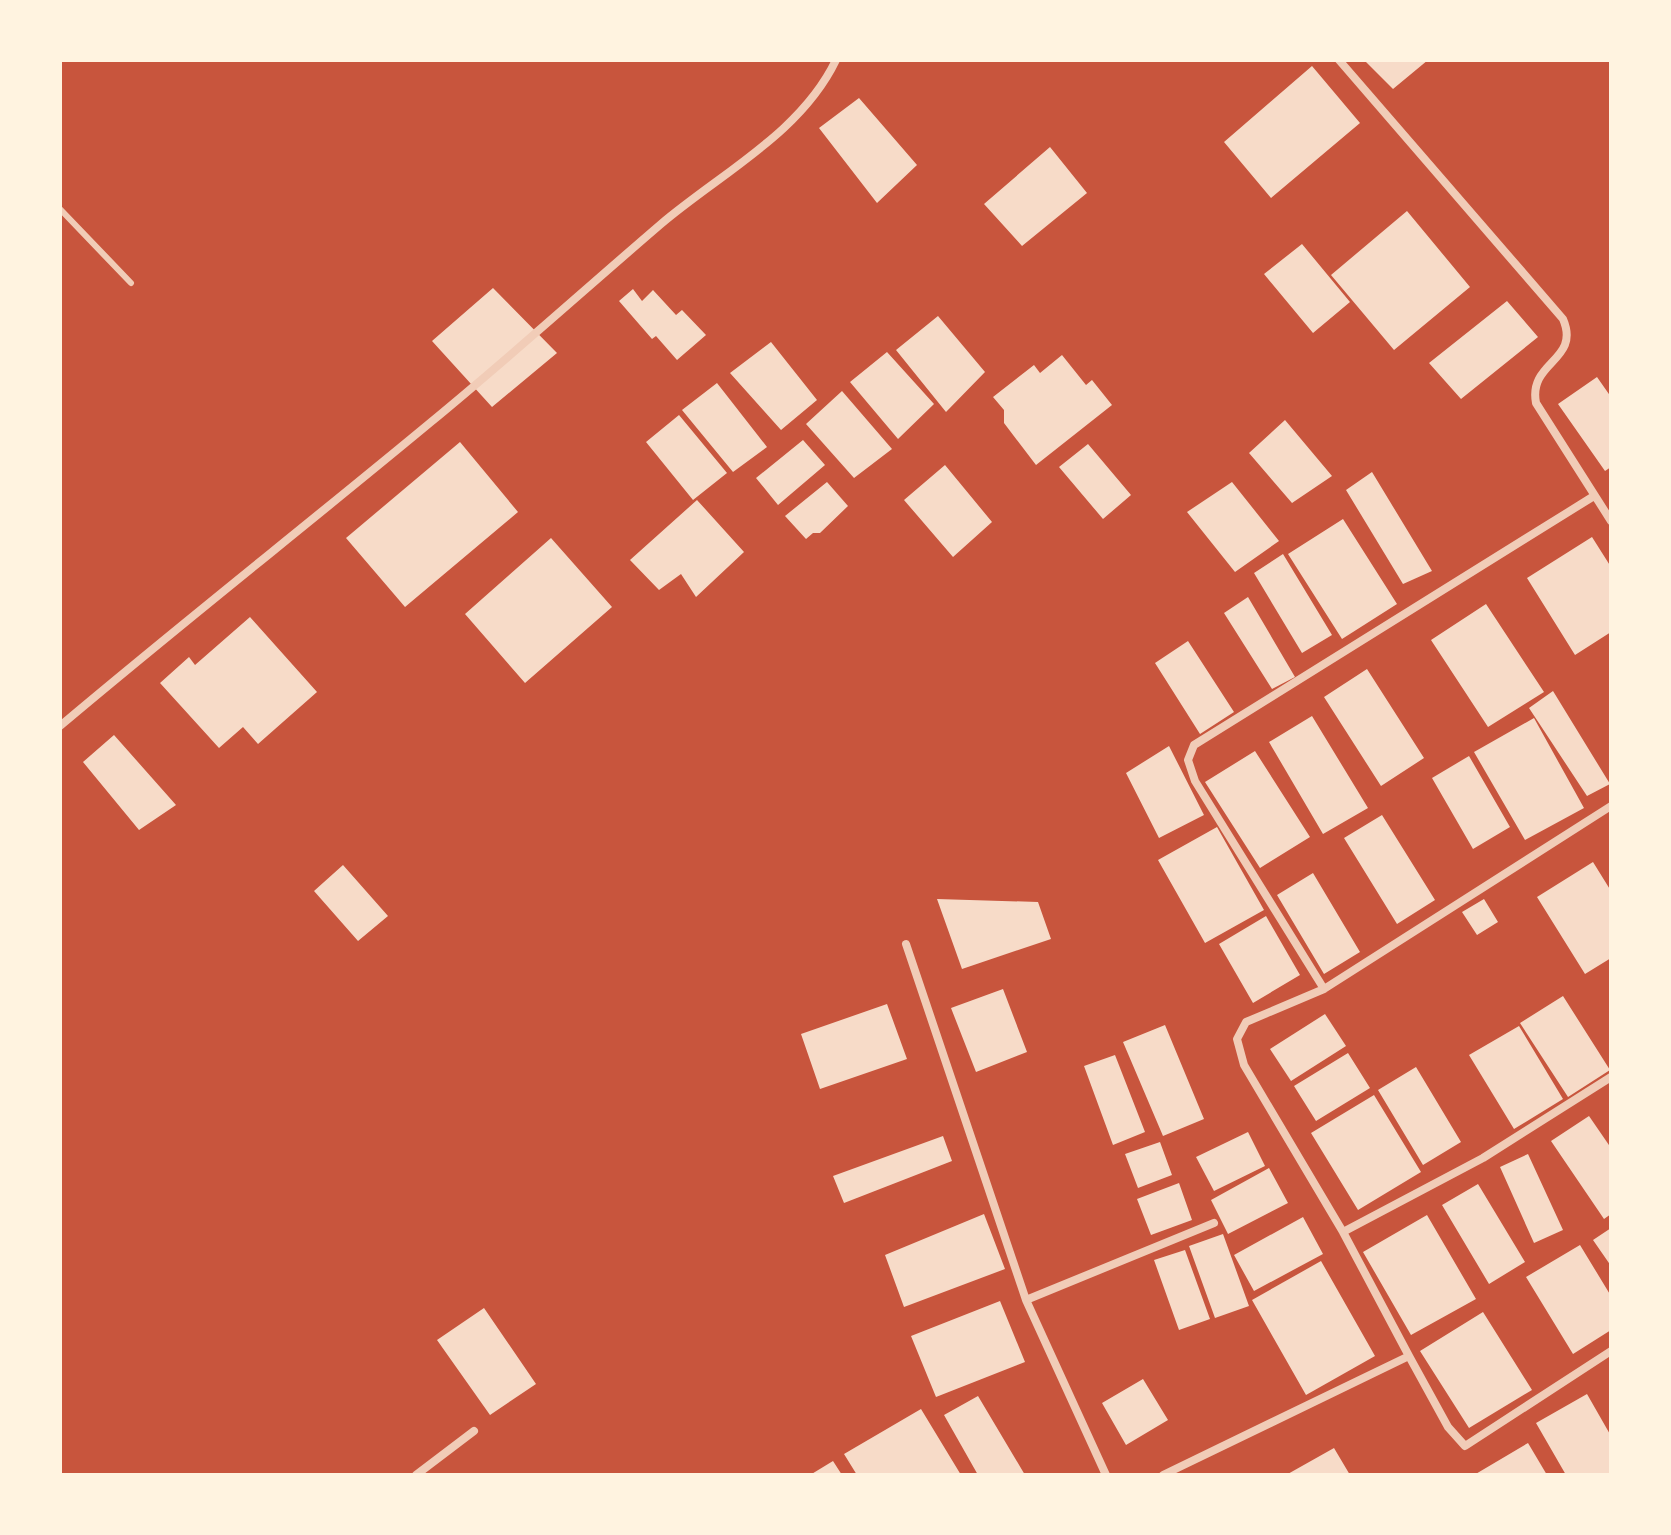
<svg xmlns="http://www.w3.org/2000/svg" width="1671" height="1535" font-family="'DejaVu Sans',sans-serif">
<style>
.building{fill:#f7dbc8}
.lines{fill:none;stroke-linecap:round;stroke-linejoin:round}
.service{stroke:#f1ccb7;stroke-width:6}
.minor{stroke:#f1ccb7;stroke-width:8}
</style>
<rect width="100%" height="100%" fill="#c8553d"/>
<path class="building" d="M 1364,60 L 1428,60 L 1393,89 Z
M 1312,66 L 1360,123 L 1271,198 L 1224,142 Z
M 859,98 L 917,165 L 877,203 L 819,128 Z
M 1050,147 L 1087,193 L 1022,246 L 984,204 Z
M 1407,211 L 1470,287 L 1394,350 L 1331,275 Z
M 1302,244 L 1350,302 L 1313,333 L 1264,274 Z
M 493,288 L 557,353 L 492,407 L 432,341 Z
M 633,289 L 642,301 L 653,290 L 676,315 L 682,310 L 706,335 L 677,360 L 656,336 L 652,339 L 619,301 Z
M 1507,301 L 1538,337 L 1461,399 L 1429,363 Z
M 938,316 L 985,372 L 946,412 L 896,350 Z
M 771,342 L 817,400 L 781,430 L 730,373 Z
M 887,352 L 934,404 L 898,439 L 850,382 Z
M 1062,355 L 1086,385 L 1092,380 L 1112,405 L 1036,465 L 1004,423 L 1004,410 L 993,397 L 1034,365 L 1040,373 Z
M 1597,377 L 1611,397 L 1611,467 L 1605,471 L 1558,404 Z
M 717,383 L 767,447 L 733,472 L 682,410 Z
M 842,391 L 892,449 L 854,478 L 806,424 Z
M 679,415 L 727,473 L 693,500 L 646,442 Z
M 1285,420 L 1332,476 L 1292,503 L 1249,453 Z
M 803,440 L 825,465 L 778,505 L 756,478 Z
M 460,442 L 518,512 L 405,607 L 346,538 Z
M 1088,444 L 1131,495 L 1103,519 L 1059,467 Z
M 945,465 L 992,522 L 953,557 L 904,500 Z
M 1372,472 L 1432,571 L 1403,584 L 1346,490 Z
M 827,482 L 848,506 L 820,533 L 813,533 L 806,539 L 785,516 Z
M 1232,482 L 1279,541 L 1235,572 L 1187,512 Z
M 697,500 L 744,552 L 696,597 L 681,574 L 659,590 L 630,560 Z
M 1343,519 L 1397,604 L 1342,639 L 1288,554 Z
M 1592,537 L 1611,567 L 1611,632 L 1575,655 L 1527,578 Z
M 551,538 L 612,607 L 525,683 L 465,614 Z
M 1283,554 L 1332,635 L 1302,653 L 1254,573 Z
M 1248,597 L 1295,677 L 1272,689 L 1224,613 Z
M 1486,604 L 1544,692 L 1488,727 L 1431,640 Z
M 250,617 L 317,692 L 258,744 L 243,727 L 219,748 L 160,683 L 189,657 L 195,665 Z
M 1188,641 L 1234,712 L 1200,734 L 1155,663 Z
M 1367,669 L 1424,758 L 1381,786 L 1324,697 Z
M 1553,691 L 1610,784 L 1587,796 L 1529,708 Z
M 1312,716 L 1368,808 L 1323,834 L 1269,742 Z
M 1534,718 L 1584,808 L 1525,840 L 1474,752 Z
M 114,735 L 176,805 L 139,830 L 83,762 Z
M 1169,746 L 1204,815 L 1159,838 L 1126,773 Z
M 1255,751 L 1310,837 L 1260,868 L 1205,782 Z
M 1469,756 L 1510,827 L 1473,849 L 1432,778 Z
M 1382,815 L 1435,900 L 1397,924 L 1344,838 Z
M 1217,827 L 1264,910 L 1205,943 L 1158,860 Z
M 1593,862 L 1611,891 L 1611,958 L 1585,974 L 1537,897 Z
M 343,865 L 388,916 L 358,941 L 314,891 Z
M 1313,873 L 1360,952 L 1324,974 L 1277,895 Z
M 937,899 L 1038,902 L 1051,939 L 962,969 Z
M 1484,899 L 1498,922 L 1477,935 L 1462,912 Z
M 1266,916 L 1300,975 L 1253,1003 L 1219,944 Z
M 1003,989 L 1027,1052 L 976,1072 L 951,1008 Z
M 1563,996 L 1610,1070 L 1568,1097 L 1520,1023 Z
M 887,1004 L 907,1059 L 820,1089 L 801,1034 Z
M 1325,1014 L 1346,1046 L 1291,1081 L 1270,1049 Z
M 1165,1025 L 1204,1119 L 1163,1136 L 1123,1042 Z
M 1519,1026 L 1563,1099 L 1514,1129 L 1469,1055 Z
M 1348,1053 L 1370,1088 L 1316,1121 L 1294,1086 Z
M 1115,1055 L 1145,1132 L 1113,1145 L 1084,1066 Z
M 1416,1067 L 1461,1142 L 1423,1165 L 1378,1090 Z
M 1374,1095 L 1421,1172 L 1358,1210 L 1311,1133 Z
M 1589,1116 L 1611,1148 L 1611,1214 L 1604,1219 L 1551,1141 Z
M 1248,1132 L 1265,1166 L 1214,1191 L 1196,1157 Z
M 943,1136 L 952,1161 L 844,1203 L 833,1176 Z
M 1160,1142 L 1172,1175 L 1138,1188 L 1125,1154 Z
M 1528,1154 L 1563,1230 L 1534,1243 L 1500,1167 Z
M 1269,1168 L 1288,1203 L 1228,1234 L 1211,1200 Z
M 1179,1183 L 1192,1220 L 1151,1235 L 1137,1199 Z
M 1478,1184 L 1525,1262 L 1489,1284 L 1442,1205 Z
M 984,1214 L 1005,1269 L 904,1307 L 885,1255 Z
M 1427,1215 L 1476,1299 L 1411,1335 L 1363,1252 Z
M 1303,1217 L 1323,1254 L 1254,1291 L 1234,1255 Z
M 1611,1228 L 1611,1266 L 1593,1240 Z
M 1223,1234 L 1249,1306 L 1215,1318 L 1189,1246 Z
M 1580,1245 L 1611,1296 L 1611,1330 L 1573,1354 L 1526,1277 Z
M 1185,1250 L 1210,1319 L 1179,1330 L 1154,1260 Z
M 1321,1261 L 1375,1356 L 1306,1395 L 1252,1300 Z
M 1000,1301 L 1025,1362 L 936,1397 L 911,1336 Z
M 484,1308 L 536,1384 L 490,1415 L 437,1340 Z
M 1483,1312 L 1532,1390 L 1469,1428 L 1420,1351 Z
M 1143,1379 L 1168,1420 L 1126,1445 L 1102,1403 Z
M 1587,1394 L 1611,1436 L 1611,1475 L 1566,1475 L 1536,1423 Z
M 978,1396 L 1025,1475 L 978,1475 L 944,1415 Z
M 921,1409 L 961,1475 L 857,1475 L 844,1454 Z
M 1528,1443 L 1547,1475 L 1474,1475 Z
M 1334,1448 L 1350,1475 L 1286,1475 Z
M 833,1461 L 842,1475 L 810,1475 Z"/>
<g class="lines">
<path class="service" d="M 60,209 L 131,283"/>
<path class="minor" d="M 1339,60 L 1563,319 C 1581,361 1528,361 1536,403 L 1611,521
M 60,726 C 182,623 308,524 431,422 C 509,358 584,290 661,224 C 721,173 801,133 836,60
M 906,944 L 1026,1300 L 1106,1475
M 1324,989 L 1195,781 L 1188,760 L 1194,745 L 1594,496
M 1343,1232 L 1483,1158 L 1611,1077
M 1026,1300 L 1214,1223
M 1409,1356 L 1343,1232 L 1244,1065 L 1237,1039 L 1246,1022 L 1324,989 L 1611,806
M 416,1475 L 474,1431
M 1163,1475 L 1409,1356 L 1448,1427 L 1465,1446 L 1611,1351"/>
</g>
<rect width="1671" height="1535" fill="none" stroke="#fff3e0" stroke-width="124"/>
</svg>
